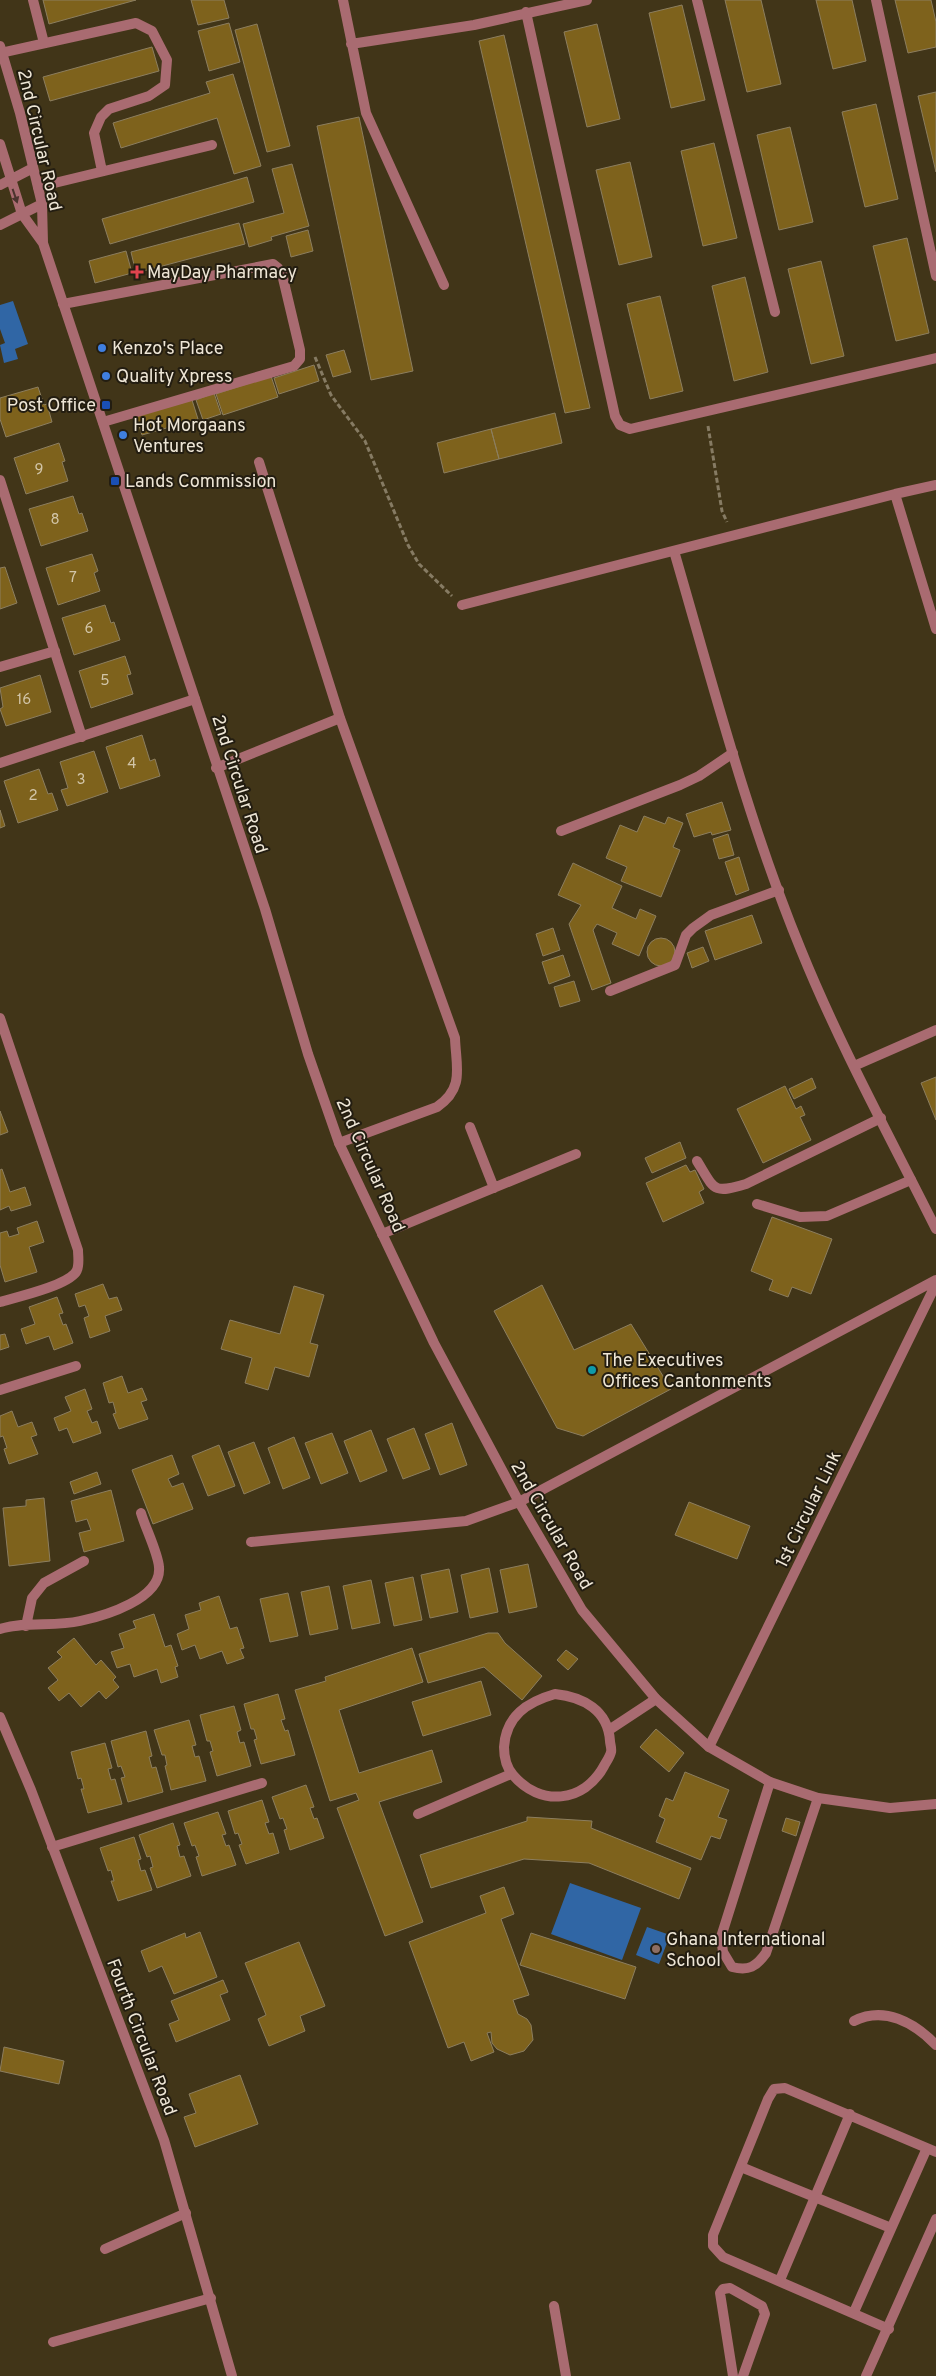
<svg xmlns="http://www.w3.org/2000/svg" width="936" height="2376" font-family="Overpass,sans-serif">
<style>
.water{fill:#3066a5}
.building{fill:#7e621c;stroke:#8c7e5f}
.lines{fill:none;stroke-linecap:round;stroke-linejoin:round}
.path{stroke:#867b63;stroke-width:3;stroke-dasharray:5 2.5;stroke-linecap:butt}
.service{stroke:#a96b71;stroke-width:10}
.minor{stroke:#a96b71;stroke-width:10}
.tertiary{stroke:#a96b71;stroke-width:10}
.oneway{fill:#4b342e}
.health-dot{fill:#e0444e;stroke:#231d11;stroke-width:2}
.shop-dot{fill:#3f7fe0;stroke:#231d11;stroke-width:2}
.transit-dot{fill:#1a4fb4;stroke:#231d11;stroke-width:2}
.culture-dot{fill:#0f9aa8;stroke:#231d11;stroke-width:2}
.education-dot{fill:#8d6e63;stroke:#231d11;stroke-width:2}
.labels{text-anchor:middle;stroke-width:4;stroke-linejoin:round;paint-order:stroke}
.number-label{font-size:15px;fill:#d2c5a8}
.street-label{font-size:18px;fill:#eee6d6;stroke:#231d11}
.poi-label{font-size:18px;fill:#eee6d6;stroke:#231d11;text-anchor:start}
</style>
<rect width="100%" height="100%" fill="#413518"/>
<path class="water" d="M 13,301 L 28,344 L 15,349 L 18,359 L 4,363 L 0,345 L 5,343 L 0,329 L 0,305 Z
M 570,1883 L 641,1908 L 622,1960 L 551,1934 Z
M 647,1927 L 670,1935 L 659,1964 L 636,1955 Z"/>
<path class="building" d="M 43,0 L 136,0 L 49,24 Z
M 191,0 L 224,0 L 229,18 L 198,25 Z
M 725,0 L 761,0 L 781,84 L 747,92 Z
M 816,0 L 852,0 L 866,61 L 833,69 Z
M 895,0 L 931,0 L 936,22 L 936,47 L 908,53 Z
M 682,5 L 705,100 L 671,108 L 649,13 Z
M 229,23 L 240,62 L 209,71 L 198,31 Z
M 257,24 L 290,146 L 267,152 L 235,30 Z
M 597,24 L 620,119 L 587,127 L 564,32 Z
M 504,35 L 590,408 L 565,413 L 479,41 Z
M 152,47 L 159,71 L 50,101 L 43,77 Z
M 233,74 L 261,166 L 234,174 L 217,118 L 121,148 L 113,123 L 210,93 L 206,82 Z
M 936,92 L 936,172 L 918,96 Z
M 876,104 L 898,199 L 865,207 L 842,112 Z
M 359,117 L 413,371 L 371,380 L 317,126 Z
M 790,127 L 813,222 L 779,230 L 757,135 Z
M 714,143 L 737,238 L 703,246 L 681,151 Z
M 630,162 L 652,257 L 619,265 L 596,170 Z
M 292,164 L 309,226 L 271,237 L 272,240 L 249,247 L 243,224 L 284,213 L 272,169 Z
M 247,177 L 254,202 L 110,244 L 102,219 Z
M 239,223 L 245,244 L 136,273 L 131,252 Z
M 308,230 L 313,251 L 291,257 L 286,236 Z
M 907,238 L 929,333 L 896,341 L 873,246 Z
M 126,251 L 132,273 L 95,283 L 89,261 Z
M 821,261 L 844,356 L 811,364 L 788,269 Z
M 745,277 L 768,372 L 734,381 L 712,286 Z
M 660,296 L 683,391 L 650,399 L 627,304 Z
M 344,350 L 351,372 L 333,377 L 326,355 Z
M 314,365 L 319,381 L 279,394 L 274,378 Z
M 271,376 L 278,397 L 223,415 L 216,394 Z
M 38,387 L 44,405 L 47,404 L 52,422 L 6,437 L 0,419 L 0,398 Z
M 214,393 L 221,414 L 203,420 L 196,400 Z
M 192,400 L 198,419 L 142,435 L 136,416 Z
M 555,413 L 562,443 L 499,459 L 491,429 Z
M 491,429 L 499,459 L 444,473 L 437,443 Z
M 59,443 L 65,461 L 62,462 L 68,481 L 26,494 L 14,458 Z
M 73,496 L 79,514 L 82,513 L 88,531 L 41,546 L 29,509 Z
M 92,554 L 98,571 L 94,573 L 100,591 L 58,605 L 46,568 Z
M 5,567 L 17,603 L 0,609 L 0,568 Z
M 105,605 L 111,623 L 114,622 L 120,640 L 74,655 L 62,618 Z
M 125,656 L 131,674 L 127,675 L 133,694 L 91,708 L 79,671 Z
M 40,675 L 51,712 L 6,726 L 0,709 L 3,707 L 0,688 Z
M 142,735 L 150,761 L 155,759 L 160,776 L 120,789 L 106,747 Z
M 94,751 L 108,792 L 67,806 L 61,790 L 68,788 L 60,762 Z
M 39,769 L 48,794 L 52,793 L 58,810 L 18,823 L 4,781 Z
M 722,802 L 731,830 L 712,835 L 711,832 L 694,837 L 686,814 Z
M 0,810 L 5,826 L 0,828 Z
M 644,816 L 665,824 L 668,817 L 683,823 L 673,847 L 680,850 L 661,897 L 621,881 L 627,867 L 606,858 L 620,825 L 637,832 Z
M 728,834 L 734,855 L 719,859 L 713,839 Z
M 739,857 L 749,890 L 736,895 L 725,862 Z
M 573,863 L 622,886 L 612,908 L 636,919 L 640,909 L 656,916 L 639,956 L 612,944 L 617,933 L 597,924 L 593,930 L 611,983 L 592,990 L 569,924 L 581,905 L 558,895 Z
M 752,915 L 762,943 L 715,960 L 705,931 Z
M 553,928 L 560,950 L 543,956 L 536,934 Z
M647 952a14 14 0 1 1 28 0a14 14 0 1 1-28 0Z
M 703,947 L 709,961 L 692,968 L 687,953 Z
M 563,955 L 570,976 L 549,984 L 542,962 Z
M 574,981 L 580,1001 L 560,1007 L 554,987 Z
M 936,1077 L 936,1120 L 921,1083 Z
M 812,1078 L 816,1088 L 794,1099 L 789,1089 Z
M 785,1086 L 796,1109 L 801,1106 L 805,1115 L 800,1117 L 811,1140 L 763,1163 L 737,1109 Z
M 0,1111 L 8,1132 L 0,1135 Z
M 680,1142 L 686,1158 L 652,1173 L 645,1158 Z
M 686,1165 L 690,1172 L 695,1170 L 704,1189 L 699,1192 L 704,1203 L 663,1222 L 646,1183 Z
M 2,1169 L 10,1192 L 25,1187 L 31,1205 L 11,1211 L 9,1206 L 0,1210 L 0,1170 Z
M 772,1217 L 832,1239 L 811,1294 L 792,1287 L 788,1297 L 769,1290 L 773,1280 L 751,1271 Z
M 37,1221 L 44,1242 L 29,1247 L 37,1272 L 5,1282 L 0,1265 L 0,1233 L 7,1231 L 9,1237 L 19,1234 L 17,1228 Z
M 103,1284 L 109,1299 L 117,1297 L 122,1310 L 105,1316 L 110,1331 L 90,1338 L 84,1318 L 89,1316 L 85,1305 L 79,1307 L 75,1294 Z
M 542,1285 L 574,1350 L 631,1324 L 671,1389 L 583,1436 L 557,1428 L 494,1311 Z
M 294,1286 L 324,1295 L 310,1343 L 318,1345 L 309,1377 L 275,1367 L 268,1390 L 245,1383 L 252,1358 L 221,1349 L 230,1320 L 280,1334 Z
M 57,1297 L 63,1313 L 59,1314 L 63,1325 L 66,1324 L 73,1343 L 54,1350 L 49,1336 L 26,1344 L 21,1329 L 35,1324 L 29,1307 Z
M 5,1334 L 9,1347 L 0,1350 L 0,1335 Z
M 122,1376 L 128,1393 L 142,1388 L 147,1400 L 141,1402 L 148,1419 L 119,1429 L 113,1414 L 116,1413 L 113,1402 L 109,1403 L 103,1383 Z
M 85,1389 L 92,1409 L 87,1411 L 92,1423 L 97,1421 L 101,1433 L 73,1443 L 67,1428 L 59,1431 L 54,1418 L 71,1411 L 65,1397 Z
M 12,1411 L 18,1427 L 32,1422 L 37,1435 L 31,1437 L 38,1454 L 9,1464 L 4,1449 L 7,1448 L 3,1436 L 0,1437 L 0,1416 Z
M 452,1423 L 467,1465 L 440,1475 L 425,1434 Z
M 414,1428 L 430,1469 L 403,1479 L 387,1439 Z
M 371,1430 L 387,1471 L 360,1482 L 344,1441 Z
M 332,1433 L 348,1473 L 321,1484 L 305,1443 Z
M 294,1437 L 310,1478 L 283,1489 L 268,1448 Z
M 254,1442 L 270,1483 L 244,1494 L 228,1452 Z
M 219,1445 L 235,1486 L 208,1496 L 192,1456 Z
M 172,1455 L 179,1474 L 168,1479 L 172,1487 L 183,1483 L 193,1509 L 153,1524 L 132,1470 Z
M 97,1472 L 101,1484 L 74,1494 L 70,1482 Z
M 111,1490 L 124,1541 L 84,1552 L 79,1533 L 91,1530 L 87,1519 L 76,1522 L 71,1501 Z
M 44,1498 L 50,1561 L 9,1566 L 3,1508 L 26,1506 L 26,1500 Z
M 689,1502 L 750,1526 L 737,1559 L 675,1535 Z
M 528,1564 L 537,1607 L 509,1613 L 500,1570 Z
M 489,1568 L 498,1612 L 470,1618 L 461,1575 Z
M 449,1569 L 458,1612 L 430,1618 L 421,1575 Z
M 413,1577 L 422,1620 L 394,1626 L 385,1583 Z
M 371,1580 L 380,1623 L 352,1629 L 343,1586 Z
M 329,1586 L 338,1629 L 310,1635 L 301,1592 Z
M 288,1593 L 298,1636 L 270,1642 L 260,1599 Z
M 219,1596 L 230,1629 L 237,1627 L 244,1648 L 240,1649 L 244,1658 L 227,1664 L 222,1651 L 200,1659 L 195,1645 L 182,1650 L 177,1634 L 189,1629 L 185,1615 L 201,1610 L 199,1603 Z
M 154,1614 L 165,1647 L 171,1645 L 178,1666 L 175,1667 L 178,1677 L 161,1683 L 157,1669 L 134,1677 L 130,1664 L 117,1668 L 111,1652 L 124,1648 L 119,1634 L 136,1628 L 133,1621 Z
M 488,1633 L 498,1633 L 505,1643 L 542,1676 L 522,1700 L 484,1667 L 428,1683 L 419,1654 Z
M 74,1638 L 96,1665 L 101,1660 L 116,1677 L 113,1680 L 119,1687 L 106,1699 L 99,1691 L 81,1707 L 69,1693 L 59,1701 L 48,1688 L 58,1680 L 48,1668 L 62,1657 L 57,1652 Z
M 412,1648 L 423,1682 L 339,1710 L 359,1773 L 432,1750 L 442,1782 L 379,1802 L 423,1922 L 385,1936 L 337,1808 L 359,1800 L 356,1793 L 330,1801 L 295,1690 L 326,1681 L 325,1677 Z
M 566,1650 L 578,1659 L 568,1670 L 557,1660 Z
M 481,1681 L 491,1715 L 423,1736 L 412,1702 Z
M 278,1694 L 285,1719 L 281,1720 L 285,1731 L 288,1730 L 295,1755 L 261,1764 L 254,1740 L 257,1739 L 254,1729 L 251,1729 L 244,1704 Z
M 234,1706 L 241,1730 L 237,1732 L 240,1743 L 244,1742 L 251,1766 L 217,1776 L 210,1752 L 213,1751 L 210,1741 L 207,1741 L 200,1715 Z
M 189,1720 L 196,1745 L 192,1746 L 195,1757 L 199,1756 L 206,1781 L 171,1790 L 165,1766 L 167,1765 L 165,1755 L 162,1755 L 154,1730 Z
M 656,1729 L 684,1753 L 669,1772 L 640,1747 Z
M 146,1731 L 152,1756 L 149,1757 L 152,1768 L 156,1767 L 163,1792 L 128,1802 L 121,1778 L 125,1777 L 121,1766 L 118,1767 L 111,1741 Z
M 105,1743 L 112,1768 L 108,1769 L 111,1780 L 115,1779 L 122,1804 L 88,1813 L 81,1789 L 84,1789 L 81,1778 L 78,1779 L 71,1752 Z
M 685,1772 L 729,1790 L 718,1817 L 727,1820 L 720,1839 L 711,1836 L 701,1860 L 656,1842 L 665,1819 L 659,1816 L 666,1798 L 673,1801 Z
M 306,1785 L 314,1807 L 310,1808 L 314,1819 L 317,1818 L 324,1838 L 290,1850 L 284,1830 L 287,1829 L 283,1818 L 280,1819 L 272,1797 Z
M 262,1800 L 269,1822 L 265,1823 L 269,1834 L 273,1833 L 279,1853 L 246,1864 L 239,1845 L 242,1844 L 238,1833 L 235,1834 L 228,1811 Z
M 218,1812 L 226,1834 L 222,1835 L 226,1846 L 229,1845 L 236,1865 L 202,1876 L 196,1857 L 199,1856 L 195,1845 L 192,1846 L 184,1823 Z
M 527,1817 L 592,1821 L 591,1828 L 691,1868 L 679,1899 L 589,1863 L 524,1859 L 431,1888 L 420,1855 L 527,1821 Z
M 786,1818 L 800,1822 L 796,1836 L 782,1831 Z
M 173,1823 L 180,1845 L 177,1846 L 180,1857 L 184,1856 L 191,1876 L 157,1888 L 150,1868 L 153,1867 L 150,1856 L 147,1857 L 139,1835 Z
M 134,1837 L 141,1859 L 138,1860 L 141,1871 L 145,1870 L 152,1890 L 118,1901 L 111,1881 L 114,1881 L 111,1870 L 108,1871 L 100,1848 Z
M 504,1887 L 514,1914 L 501,1919 L 529,1995 L 513,2000 L 518,2014 L 527,2019 L 531,2025 L 533,2040 L 524,2051 L 510,2055 L 497,2049 L 492,2043 L 491,2032 L 487,2033 L 494,2052 L 471,2061 L 464,2042 L 448,2048 L 409,1942 L 486,1913 L 480,1896 Z
M 200,1932 L 217,1977 L 174,1994 L 162,1966 L 149,1972 L 141,1951 L 185,1933 L 186,1938 Z
M 531,1933 L 636,1967 L 625,1999 L 520,1965 Z
M 299,1942 L 325,2006 L 300,2016 L 305,2031 L 269,2046 L 258,2019 L 266,2015 L 245,1963 Z
M 223,1980 L 228,1992 L 220,1995 L 230,2020 L 176,2042 L 169,2024 L 179,2020 L 171,2001 Z
M 4,2047 L 64,2061 L 59,2084 L 0,2071 Z
M 240,2075 L 258,2124 L 195,2147 L 184,2117 L 196,2113 L 189,2094 Z"/>
<g class="lines">
<path class="path" d="M 315,357 L 331,395 L 365,441 L 408,545 L 419,564 L 452,596
M 708,426 L 722,511 L 727,522"/>
<path class="service" d="M 33,0 L 44,43
M 343,0 L 366,113 L 444,285
M 697,0 L 775,312
M 876,0 L 936,276
M 526,12 L 615,416 L 620,425 L 630,429 L 936,358
M 351,44 L 474,25 L 587,0
M 0,53 L 136,23 L 152,31 L 167,60 L 165,85 L 149,96 L 109,109 L 101,117 L 94,133 L 102,171
M 38,187 L 212,145
M 63,304 L 273,264 L 278,268 L 282,274 L 300,350 L 300,359 L 294,366 L 103,422
M 561,831 L 680,785 L 699,776 L 733,753
M 610,991 L 675,965 L 686,935 L 693,928 L 711,915 L 779,890
M 470,1127 L 494,1188
M 697,1161 C 715,1190 712,1194 746,1184 L 881,1118
M 757,1204 L 800,1217 L 827,1216 L 911,1180
M 382,1234 L 576,1154
M 555,1694 C 583,1697 608,1710 610,1741 C 610,1744 612,1749 611,1752 C 610,1757 606,1762 604,1766 C 584,1803 540,1807 513,1775 C 506,1767 504,1758 504,1747 C 506,1716 527,1702 555,1694 Z
M 609,1730 L 656,1699
M 770,1782 L 721,1937 L 723,1952 L 732,1967 C 749,1971 756,1967 766,1953 L 818,1798
M 418,1814 L 511,1774
M 105,2249 L 186,2213
M 53,2342 L 211,2298"/>
<path class="minor" d="M 259,462 L 340,718 L 455,1038 C 456,1067 465,1088 437,1107 L 339,1143
M 0,480 L 82,737
M 895,494 L 936,629
M 674,551 C 713,685 748,821 801,950 C 840,1046 890,1137 936,1229
M 462,605 L 895,494 L 936,485
M 0,667 L 55,651
M 0,763 L 195,699
M 216,768 L 340,718
M 0,1018 L 78,1250 C 78,1257 80,1266 76,1272 C 66,1286 17,1297 0,1302
M 854,1066 L 936,1030
M 0,1390 L 76,1366
M 251,1542 L 466,1521 L 519,1502 L 936,1280
M 26,1626 L 32,1598 L 44,1583 L 84,1561
M 0,1629 C 25,1621 54,1627 80,1621 C 104,1616 162,1599 159,1567 C 158,1553 145,1527 141,1513
M 709,1747 L 936,1284
M 52,1847 L 262,1783
M 854,2021 C 884,2006 914,2022 936,2045
M 741,2167 L 891,2228
M 780,2280 L 850,2114
M 554,2306 L 566,2376
M 854,2312 L 927,2148
M 889,2329 L 723,2257 L 713,2246 L 713,2235 L 768,2099 L 774,2089 L 785,2088 L 936,2152
M 733,2376 L 720,2293 L 723,2289 L 730,2288 L 762,2306 L 765,2314 L 743,2376"/>
<path class="tertiary" d="M 0,46 L 20,113 L 42,204 L 43,243 L 265,909 L 308,1054 L 339,1143 L 434,1343 L 519,1502 L 582,1610 L 656,1699 L 709,1747 L 770,1782 L 818,1798 L 890,1808 L 936,1804
M 0,144 L 22,214 L 43,243
M 0,185 L 33,168
M 0,225 L 42,204
M 0,1717 L 31,1790 L 164,2140 L 232,2376
M 866,2376 L 936,2219"/>
</g>
<defs><path id="oneway-solid" d="M-6-.8H1V-3.2L6.5 0L1 3.2V.8H-6Z" transform="scale(1.25)"/></defs>
<use class="oneway" href="#oneway-solid" transform="translate(15 196) rotate(71)"/>
<path class="health-dot" d="M134.5 264.5h5v5h5v5h-5v5h-5v-5h-5v-5h5z"/>
<g class="shop-dot">
<circle cx="102" cy="348" r="5"/>
<circle cx="106" cy="376" r="5"/>
<circle cx="123" cy="435" r="5"/>
</g>
<g class="transit-dot">
<rect x="101" y="400" width="10" height="10" rx="2.5"/>
<rect x="110" y="476" width="10" height="10" rx="2.5"/>
</g>
<circle class="culture-dot" cx="592" cy="1370" r="5"/>
<circle class="education-dot" cx="656" cy="1949" r="5"/>
<g class="labels">
<g class="number-label">
<text x="39" y="474">9</text>
<text x="55" y="524">8</text>
<text x="73" y="582">7</text>
<text x="89" y="633">6</text>
<text x="105" y="685">5</text>
<text x="24" y="704">16</text>
<text x="132" y="768">4</text>
<text x="81" y="784">3</text>
<text x="33" y="800">2</text>
</g>
<g class="street-label">
<text transform="translate(40 140) rotate(77)" y="6">2nd Circular Road</text>
<text transform="translate(240 784) rotate(72)" y="6">2nd Circular Road</text>
<text transform="translate(371 1165) rotate(66)" y="6">2nd Circular Road</text>
<text transform="translate(808 1509) rotate(-64)" y="6">1st Circular Link</text>
<text transform="translate(552 1525) rotate(60)" y="6">2nd Circular Road</text>
<text transform="translate(142 2037) rotate(69)" y="6">Fourth Circular Road</text>
</g>
<g class="poi-label">
<text x="147" y="278">MayDay Pharmacy</text>
<text x="112" y="354">Kenzo's Place</text>
<text x="116" y="382">Quality Xpress</text>
<text x="96" y="411" text-anchor="end">Post Office</text>
<text x="133" y="431">Hot Morgaans<tspan x="133" dy="21">Ventures</tspan></text>
<text x="125" y="487">Lands Commission</text>
<text x="602" y="1366">The Executives<tspan x="602" dy="21">Offices Cantonments</tspan></text>
<text x="666" y="1945">Ghana International<tspan x="666" dy="21">School</tspan></text>
</g>
</g>
</svg>
